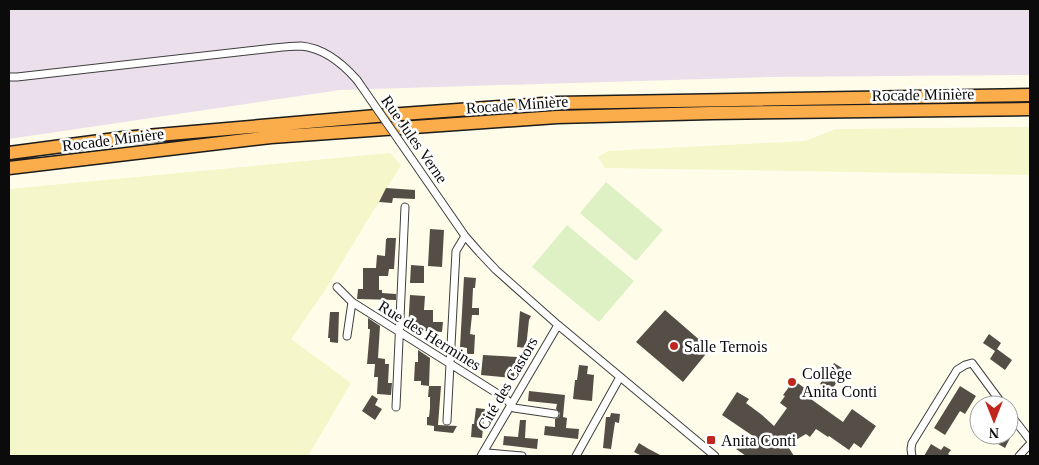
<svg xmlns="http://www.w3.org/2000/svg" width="1039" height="465" font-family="'Times New Roman',serif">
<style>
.industrial{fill:#ebdfeb}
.farmland{fill:#f5f6c9}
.pitch{fill:#ddf1c4}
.building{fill:#544e47}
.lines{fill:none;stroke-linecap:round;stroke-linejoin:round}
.minor-casing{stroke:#3e3e3e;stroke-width:9}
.motorway-casing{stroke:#1c1c1c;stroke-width:15}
.minor{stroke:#fff;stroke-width:7}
.motorway{stroke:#fbad4c;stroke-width:12}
.minor-bridge-casing{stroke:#3e3e3e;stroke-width:9;stroke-linecap:butt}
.minor-bridge{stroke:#fff;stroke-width:7}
.poi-dot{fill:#c1261e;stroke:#fff;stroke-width:2}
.labels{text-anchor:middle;stroke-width:5;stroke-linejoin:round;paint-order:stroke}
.street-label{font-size:16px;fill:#0b0b0b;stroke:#fff}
.poi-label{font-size:16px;fill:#0b0b0b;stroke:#fff;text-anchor:start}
</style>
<rect width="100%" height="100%" fill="#fffdea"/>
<path class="industrial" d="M 9,9 L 1030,9 L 1030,75 L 771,77 L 340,90 L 9,139 Z"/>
<path class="farmland" d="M 1030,127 L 1030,175 L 605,168 L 598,157 L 608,151 L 805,141 L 836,129 Z
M 390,153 L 401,165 L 324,292 L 291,339 L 351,383 L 308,456 L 9,456 L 9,189 Z"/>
<path class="pitch" d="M 606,182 L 663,230 L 636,261 L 580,213 Z
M 567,225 L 634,281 L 599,322 L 532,267 Z"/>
<path class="building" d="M 386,188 L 415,190 L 415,199 L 393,198 L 392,203 L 379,202 Z
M 430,229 L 444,230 L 442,267 L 428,266 Z
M 387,238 L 396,238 L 394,269 L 389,269 L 388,276 L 379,276 L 379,290 L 382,290 L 382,293 L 396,294 L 396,300 L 357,299 L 358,289 L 363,289 L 363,268 L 376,268 L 377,255 L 385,256 L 386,239 L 387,239 Z
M 411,265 L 424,266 L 424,283 L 410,283 Z
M 464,277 L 476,278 L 475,288 L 473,288 L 472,308 L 479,308 L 479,315 L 472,315 L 470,334 L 475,335 L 474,354 L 467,354 L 467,348 L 460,347 Z
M 410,295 L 425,296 L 424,310 L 433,310 L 433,322 L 443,322 L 442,332 L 408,330 Z
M 665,310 L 710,349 L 683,382 L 636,342 Z
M 520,311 L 531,316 L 529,320 L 526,348 L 517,347 Z
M 330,312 L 339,312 L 338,343 L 330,342 L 330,338 L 328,338 Z
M 368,318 L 380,326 L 378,358 L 385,359 L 385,364 L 389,364 L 388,383 L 392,383 L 391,395 L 377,394 L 378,377 L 374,377 L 375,364 L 367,364 L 370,329 L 368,329 Z
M 989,334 L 1001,343 L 997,349 L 1012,360 L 1005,370 L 990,359 L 995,351 L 983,343 Z
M 418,350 L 430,358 L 429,386 L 421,385 L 421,381 L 414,381 L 415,362 L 418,362 Z
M 483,355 L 517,357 L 514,378 L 481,375 Z
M 834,363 L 842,368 L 840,372 L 842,374 L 831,391 L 820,384 Z
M 579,365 L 588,366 L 587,374 L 594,375 L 592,401 L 573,399 L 575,380 L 577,380 Z
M 795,381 L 811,393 L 808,397 L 843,422 L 852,409 L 876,426 L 861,448 L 854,443 L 849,450 L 829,436 L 828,437 L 816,429 L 810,437 L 806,434 L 787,445 L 794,456 L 746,456 L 736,449 L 756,438 L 722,415 L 737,392 L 749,399 L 746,403 L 762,415 L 774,426 L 787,408 L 780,403 L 785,396 L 783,395 L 789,387 L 790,388 Z
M 429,386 L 441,386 L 438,425 L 457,426 L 453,433 L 434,431 L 434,426 L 427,425 L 427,417 L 429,417 L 430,408 L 430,397 L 428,397 Z
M 960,386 L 976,396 L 965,414 L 960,411 L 945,435 L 934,428 Z
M 529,391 L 565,395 L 563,417 L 567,418 L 566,428 L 579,429 L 578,439 L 544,435 L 545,426 L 555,427 L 555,419 L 559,417 L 560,413 L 556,409 L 557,404 L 528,401 Z
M 372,395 L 378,399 L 375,405 L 382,409 L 375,420 L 362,411 Z
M 476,408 L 485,409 L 482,438 L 471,437 L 472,424 L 474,424 Z
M 611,413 L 620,414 L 619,423 L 615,422 L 611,449 L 603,448 L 606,417 L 610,417 Z
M 520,420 L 526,420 L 525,438 L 538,439 L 537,449 L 503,445 L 504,436 L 518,437 Z
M 983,435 L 1005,435 L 1010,438 L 1005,448 Z
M 639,443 L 647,448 L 662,456 L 642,456 L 634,452 Z
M 931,444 L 941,450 L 944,446 L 951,450 L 948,454 L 951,456 L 924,456 Z"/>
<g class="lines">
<g class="minor-casing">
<path id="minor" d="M 9,77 L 17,77 L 274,48 C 283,47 292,46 301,46 C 324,48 343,64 357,80
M 400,142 L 465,236 L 479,252 L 496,270 L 558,325 L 715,456
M 337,287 L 352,302 L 506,399 L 514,408 L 555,414
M 347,336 L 352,302
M 396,407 L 405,207
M 1009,413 L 1030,440
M 447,421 L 456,251 L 465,236
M 484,452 L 488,453 L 522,456
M 481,456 L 558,325
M 576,456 L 620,377
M 912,456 L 911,449 L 912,443 L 957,370 L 965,365 L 972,363 L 1003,405
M 1019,456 L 1030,444"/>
</g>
<g class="motorway-casing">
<path id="motorway" d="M 9,153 L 123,138 L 388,115 L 557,103 L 1030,95
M 9,168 L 271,137 L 557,117 L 711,113 L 1030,109"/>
</g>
<use href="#minor" class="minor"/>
<use href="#motorway" class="motorway"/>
<g class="minor-bridge-casing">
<path id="minor-bridge" d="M 357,80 L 400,142"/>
</g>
<use href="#minor-bridge" class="minor-bridge"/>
</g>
<g class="poi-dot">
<circle cx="674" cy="346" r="5"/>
<circle cx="792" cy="382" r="5"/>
<rect x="706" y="435" width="10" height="10" rx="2.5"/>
</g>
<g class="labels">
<g class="street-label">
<text transform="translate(923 94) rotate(-1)" y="6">Rocade Minière</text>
<text transform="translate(517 104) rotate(-4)" y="6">Rocade Minière</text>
<text transform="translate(113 139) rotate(-7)" y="6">Rocade Minière</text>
<text transform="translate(415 139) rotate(55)" y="6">Rue Jules Verne</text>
<text transform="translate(430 335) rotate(32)" y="6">Rue des Hermines</text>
<text transform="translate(507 383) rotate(-60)" y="6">Cité des Castors</text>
</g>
<g class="poi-label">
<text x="684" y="352">Salle Ternois</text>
<text x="802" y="379">Collège<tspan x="802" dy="18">Anita Conti</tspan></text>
<text x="721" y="446">Anita Conti</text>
</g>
</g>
<rect width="1039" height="465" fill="none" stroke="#0b0b0b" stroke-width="20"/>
<g transform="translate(994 420) rotate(180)"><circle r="24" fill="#ffffff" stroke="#9d9d9d"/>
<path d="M0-4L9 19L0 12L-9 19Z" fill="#c1261e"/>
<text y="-8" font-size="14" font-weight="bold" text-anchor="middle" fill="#0b0b0b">N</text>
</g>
</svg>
